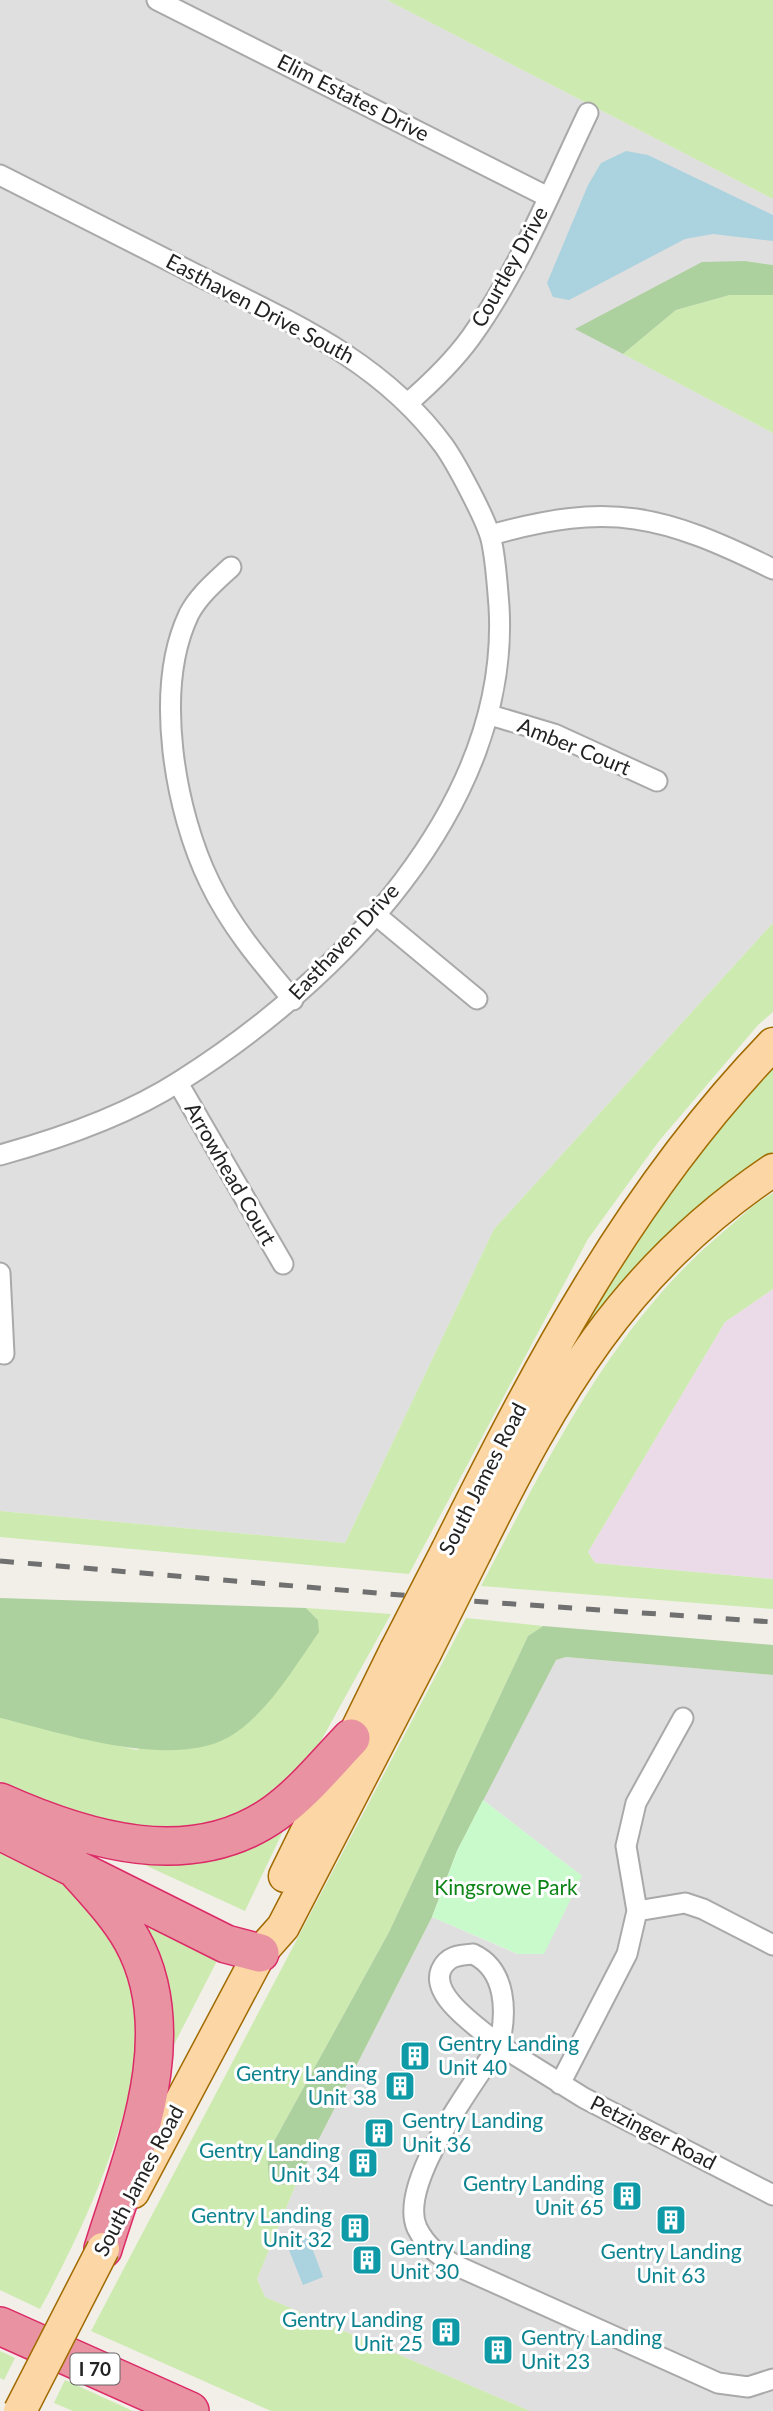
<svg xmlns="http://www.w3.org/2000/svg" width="773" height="2411" font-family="Lato,sans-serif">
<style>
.residential{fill:#e0dfdf}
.industrial{fill:#ebdbe8}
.grass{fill:#cdebb0}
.forest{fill:#add19e}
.park{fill:#c8facc}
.water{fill:#aad3df}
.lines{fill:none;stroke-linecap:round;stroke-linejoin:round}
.minor-casing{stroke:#a9a9a9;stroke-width:23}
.primary-casing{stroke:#a06b00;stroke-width:35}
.motorway-casing{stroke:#dc2a67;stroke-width:40}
.minor{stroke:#fff;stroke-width:19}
.primary{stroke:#fcd6a4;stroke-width:32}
.motorway{stroke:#e892a2;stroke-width:37}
.rail{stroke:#707070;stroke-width:5;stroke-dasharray:14 14;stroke-linecap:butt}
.primary-bridge-casing{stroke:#a06b00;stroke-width:35;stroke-linecap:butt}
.primary-bridge{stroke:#fcd6a4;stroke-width:32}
.labels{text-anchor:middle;stroke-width:6;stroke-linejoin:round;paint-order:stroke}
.shield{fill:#fff;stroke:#646464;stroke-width:2}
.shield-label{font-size:19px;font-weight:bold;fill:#222}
.street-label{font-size:21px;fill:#222;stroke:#fff}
.park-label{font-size:21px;fill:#0c8416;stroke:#fff}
.culture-label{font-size:21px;fill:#0d838f;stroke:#fff;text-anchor:end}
</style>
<rect width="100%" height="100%" fill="#f2efe9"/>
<path class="residential" d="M 0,0 L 387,0 L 773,199 L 773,265 L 745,261 L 576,329 L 773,433 L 773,923 L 494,1229 L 345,1543 L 0,1511 Z
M 566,1657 L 773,1675 L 773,2411 L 530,2411 L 265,2297 L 257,2279 L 296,2184 L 432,1917 L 517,1954 L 582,1876 L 483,1800 L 549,1671 L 556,1660 Z"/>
<path class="industrial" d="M 773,1289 L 773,1579 L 595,1563 L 588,1552 L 725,1322 Z"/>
<path class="grass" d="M 387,0 L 773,0 L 773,199 Z
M 730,295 L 773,295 L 773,433 L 623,354 L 676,310 Z
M 773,923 L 773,1012 L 758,1025 L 659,1141 L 588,1239 L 409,1574 L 0,1537 L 0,1511 L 345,1543 L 494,1229 Z
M 773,1064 L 773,1152 L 699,1209 L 582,1338 L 574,1334 L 654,1206 Z
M 773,1193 L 773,1289 L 725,1322 L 588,1552 L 595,1563 L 773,1579 L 773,1609 L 481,1586 C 548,1459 611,1326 723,1232 C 739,1219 754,1203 773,1193 Z
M 306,1608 L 391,1614 L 317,1748 L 264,1804 L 199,1830 L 101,1824 L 0,1781 L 0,1718 L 137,1750 L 318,1620 Z
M 466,1618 L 543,1626 L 528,1636 L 389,1932 L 267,2154 L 279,2185 L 296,2184 L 257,2279 L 265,2297 L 530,2411 L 271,2411 L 91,2331 Z
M 286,1825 L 245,1911 L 123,1855 Z
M 0,1845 C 19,1857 42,1867 60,1881 C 82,1898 104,1925 120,1948 C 178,2036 85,2227 40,2309 L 0,2290 Z
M 131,1909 L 220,1955 L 162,2068 Z
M 0,2351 L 15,2358 L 4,2380 L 0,2378 Z
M 65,2380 L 133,2411 L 73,2411 L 54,2403 Z"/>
<path class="forest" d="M 745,261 L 773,265 L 773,295 L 730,295 L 676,310 L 623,354 L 575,329 L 702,262 Z
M 0,1598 L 306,1608 L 318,1620 L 319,1632 C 295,1666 266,1716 229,1737 C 170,1770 63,1733 0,1718 Z
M 543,1626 L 773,1645 L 773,1675 L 566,1657 L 556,1660 L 457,1851 L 432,1917 L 296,2184 L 279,2185 L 269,2179 L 267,2154 L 389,1932 L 528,1636 Z"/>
<path class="park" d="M 483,1800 L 582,1876 L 544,1954 L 518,1954 L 432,1917 L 457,1851 Z"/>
<path class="water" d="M 626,151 L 648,155 L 773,215 L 773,241 L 713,234 L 685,239 L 569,300 L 553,297 L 547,283 L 588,185 L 601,163 Z
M 308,2237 L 323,2277 L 303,2285 L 287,2245 Z"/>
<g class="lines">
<g class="minor-casing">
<path id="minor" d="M 157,0 L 548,197
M 0,175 C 67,209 134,243 201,277 C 291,322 382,361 444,446 C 456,463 486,519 491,539 C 496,560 497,584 499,606 C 511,806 337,982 180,1081 C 129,1114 58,1139 0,1155
M 408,403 C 431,383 453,362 471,337 C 520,269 552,188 588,113
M 491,535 C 611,501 663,515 773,569
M 231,567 C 215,582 199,595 189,614 C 153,689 175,812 210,883 C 231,927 262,963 293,1000
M 490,715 L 554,734 L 657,781
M 376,915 L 477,999
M 178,1083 L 283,1264
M 0,1273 L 4,1354
M 637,1911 L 685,1903 L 703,1909 L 773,1945
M 473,1954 C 507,1970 507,2013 499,2045 C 481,2029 430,1997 441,1970 C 447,1956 459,1955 473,1954 Z
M 560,2084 L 627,1954 L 637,1911 L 626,1846 L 636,1803 L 683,1718
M 773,2195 L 584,2098 L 499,2045 C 474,2083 397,2184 417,2228 C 426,2246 438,2255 455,2265 L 718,2383 L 748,2387 L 773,2379"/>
</g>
<g class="primary-casing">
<path id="primary" d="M 448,1549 C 538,1368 631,1191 773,1044
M 476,1551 C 555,1392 622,1272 773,1170
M 285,1876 L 396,1650
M 133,2192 L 260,1953 L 283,1927 L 425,1653"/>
</g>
<g class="motorway-casing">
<path id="motorway" d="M 0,1802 C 85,1840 191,1873 275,1813 C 304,1792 327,1763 351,1738
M 0,1831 L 226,1944 L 260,1953
M 72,1865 C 93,1889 116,1912 132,1940 C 185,2035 132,2155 103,2249
M 0,2326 L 190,2411"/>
</g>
<use href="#minor" class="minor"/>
<use href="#primary" class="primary"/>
<use href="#motorway" class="motorway"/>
<path class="rail" d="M 0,1561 L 471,1601 L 773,1622"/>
<g class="primary-bridge-casing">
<path id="primary-bridge" d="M 396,1650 L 448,1549
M 425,1653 L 476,1551
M 20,2411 L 103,2249"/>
</g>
<use href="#primary-bridge" class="primary-bridge"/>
</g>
<defs>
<g id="building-square" transform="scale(1.575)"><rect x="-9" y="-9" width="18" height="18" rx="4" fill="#0f9aa8" stroke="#fff"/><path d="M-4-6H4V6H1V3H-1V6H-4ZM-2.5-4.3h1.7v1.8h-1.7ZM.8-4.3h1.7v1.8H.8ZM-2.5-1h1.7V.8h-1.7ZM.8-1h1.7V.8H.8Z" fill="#fff"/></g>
</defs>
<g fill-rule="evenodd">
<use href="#building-square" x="415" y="2056"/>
<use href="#building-square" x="400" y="2086"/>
<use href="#building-square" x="379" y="2133"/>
<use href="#building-square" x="363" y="2163"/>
<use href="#building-square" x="627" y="2196"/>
<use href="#building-square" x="671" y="2220"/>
<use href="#building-square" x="355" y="2228"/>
<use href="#building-square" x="367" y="2260"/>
<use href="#building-square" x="446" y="2332"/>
<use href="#building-square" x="498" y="2350"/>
</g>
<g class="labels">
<rect class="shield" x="70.5" y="2353.5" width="49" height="31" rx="5"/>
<g class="shield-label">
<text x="95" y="2376">I 70</text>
</g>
<g class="street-label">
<text transform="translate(353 98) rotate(27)" y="7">Elim Estates Drive</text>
<text transform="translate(510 267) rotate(-61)" y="7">Courtley Drive</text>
<text transform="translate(260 309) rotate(28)" y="7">Easthaven Drive South</text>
<text transform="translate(574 747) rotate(22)" y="7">Amber Court</text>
<text transform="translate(344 942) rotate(-47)" y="7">Easthaven Drive</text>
<text transform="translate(230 1174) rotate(60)" y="7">Arrowhead Court</text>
<text transform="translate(483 1479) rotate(-63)" y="7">South James Road</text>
<text transform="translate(653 2133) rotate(27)" y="7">Petzinger Road</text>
<text transform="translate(139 2181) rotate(-62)" y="7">South James Road</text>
</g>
<g class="park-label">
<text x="506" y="1895">Kingsrowe Park</text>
</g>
<g class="culture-label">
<text x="438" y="2051" text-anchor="start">Gentry Landing<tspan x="438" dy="24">Unit 40</tspan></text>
<text x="377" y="2081">Gentry Landing<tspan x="377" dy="24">Unit 38</tspan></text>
<text x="402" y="2128" text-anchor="start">Gentry Landing<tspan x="402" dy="24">Unit 36</tspan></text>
<text x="340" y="2158">Gentry Landing<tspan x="340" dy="24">Unit 34</tspan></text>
<text x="604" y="2191">Gentry Landing<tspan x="604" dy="24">Unit 65</tspan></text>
<text x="332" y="2223">Gentry Landing<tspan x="332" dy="24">Unit 32</tspan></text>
<text x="390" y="2255" text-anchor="start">Gentry Landing<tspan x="390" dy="24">Unit 30</tspan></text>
<text x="671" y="2259" text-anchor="middle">Gentry Landing<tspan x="671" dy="24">Unit 63</tspan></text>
<text x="423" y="2327">Gentry Landing<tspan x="423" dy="24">Unit 25</tspan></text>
<text x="521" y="2345" text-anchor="start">Gentry Landing<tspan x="521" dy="24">Unit 23</tspan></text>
</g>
</g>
</svg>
